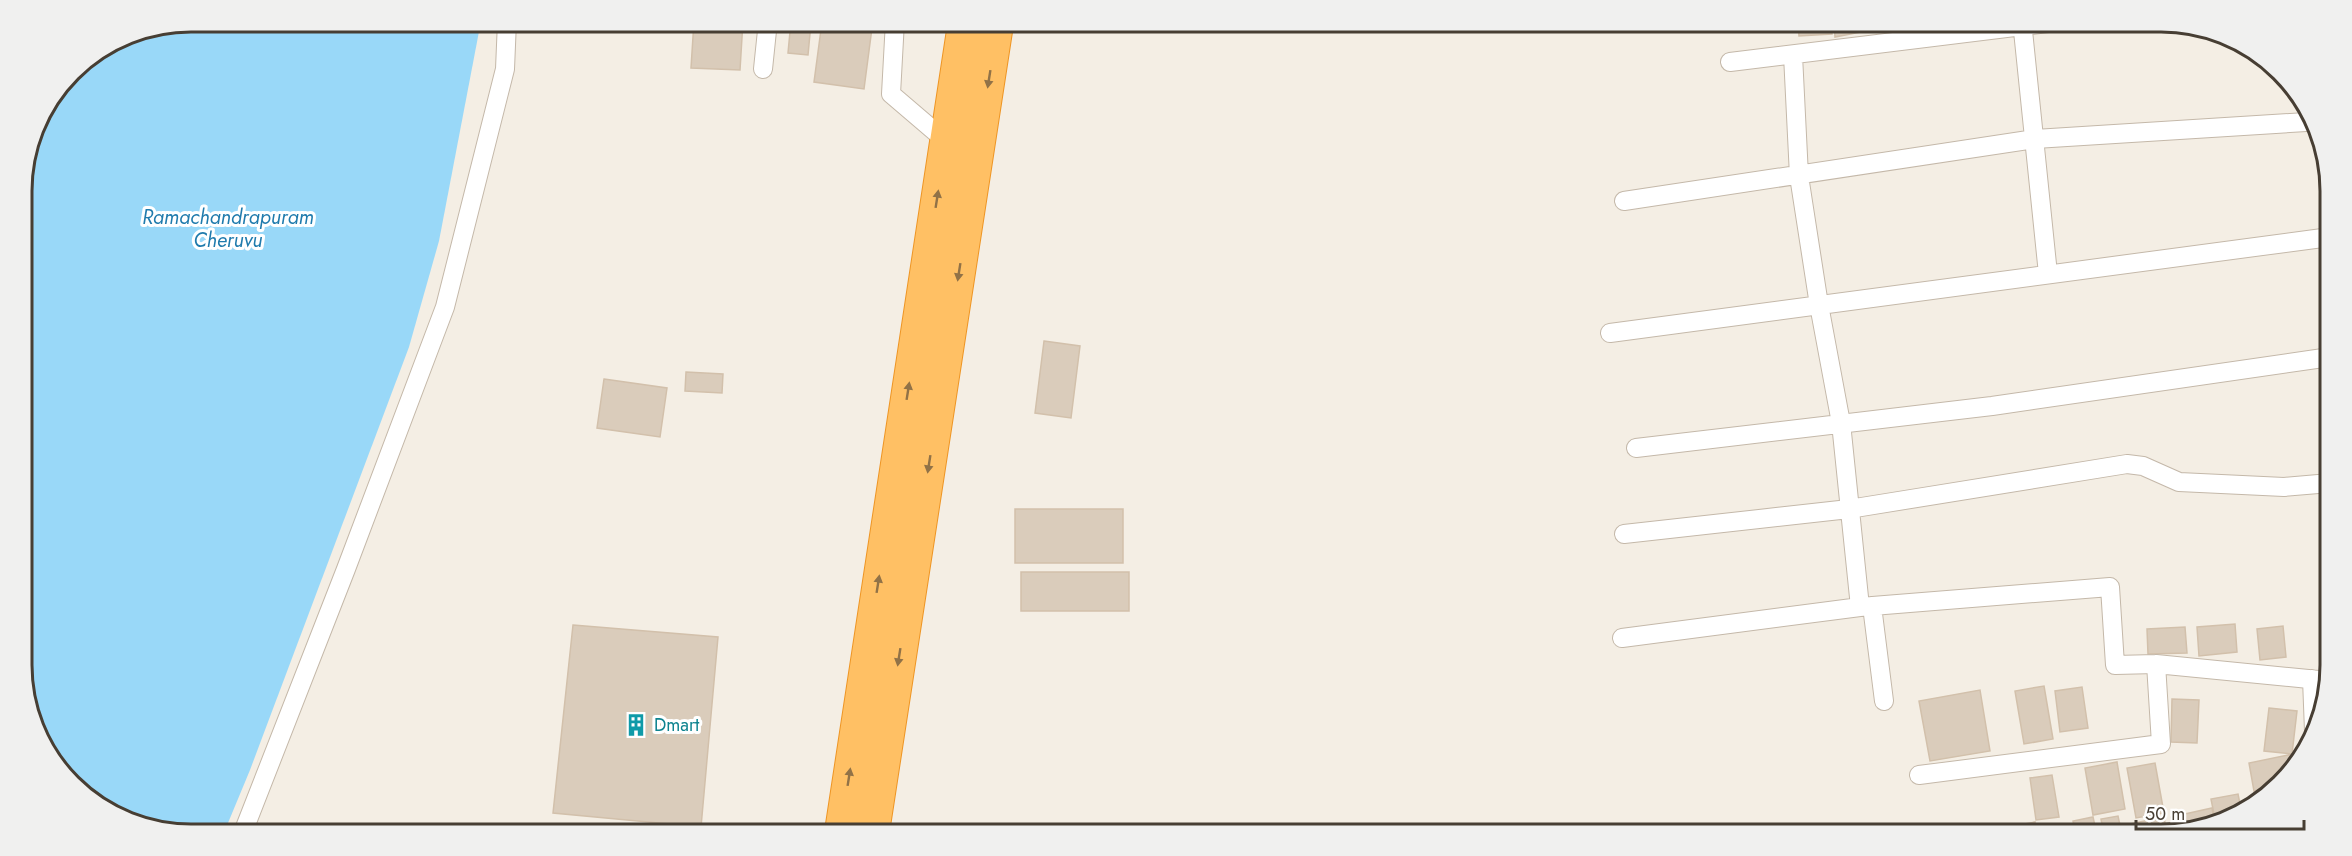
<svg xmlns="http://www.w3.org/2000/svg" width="2352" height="856" font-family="Jost,sans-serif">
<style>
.water{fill:#99d8f8}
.building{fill:#daccbb;stroke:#d2c0ab;stroke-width:1.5}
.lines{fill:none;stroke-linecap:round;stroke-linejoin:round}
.street-casing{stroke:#c4b8a9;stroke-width:20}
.highway-casing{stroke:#ee9524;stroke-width:35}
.street{stroke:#fff;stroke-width:18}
.highway{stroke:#ffc064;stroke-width:33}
.oneway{fill:#917247}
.labels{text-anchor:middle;stroke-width:6;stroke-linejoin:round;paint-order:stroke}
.culture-label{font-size:18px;fill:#0d838f;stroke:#fff;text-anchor:start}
.water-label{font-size:20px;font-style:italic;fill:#1f7bad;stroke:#fff}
.rim{fill:none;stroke:#473e33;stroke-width:3}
</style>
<rect width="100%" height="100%" fill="#f4eee4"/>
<path class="water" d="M 190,21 L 481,21 L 439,241 L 409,347 L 250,770 L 223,835 L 190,835 L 136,826 L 63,778 L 24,699 L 21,179 L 38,116 L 78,63 L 126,34 Z"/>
<path class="building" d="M 694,21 L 743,21 L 740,70 L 691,68 Z
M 791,21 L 811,23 L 808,55 L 788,53 Z
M 849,21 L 874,21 L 873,24 Z
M 1798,21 L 1831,21 L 1832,34 L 1799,36 Z
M 1834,21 L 1865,21 L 1866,31 L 1835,37 Z
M 1867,21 L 1895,21 L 1896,26 L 1868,30 Z
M 822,22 L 872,28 L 864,89 L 814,82 Z
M 1044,341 L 1080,346 L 1071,418 L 1035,413 Z
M 686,372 L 723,374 L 722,393 L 685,391 Z
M 604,379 L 667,388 L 660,437 L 597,428 Z
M 1015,509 L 1123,509 L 1123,563 L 1015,563 Z
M 1021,572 L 1129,572 L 1129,611 L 1021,611 Z
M 2235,624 L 2237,652 L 2199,656 L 2197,627 Z
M 573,625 L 718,637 L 701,827 L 553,813 Z
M 2283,626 L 2286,657 L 2260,660 L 2257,629 Z
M 2185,627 L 2187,653 L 2148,654 L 2147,629 Z
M 2044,686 L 2053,739 L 2024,744 L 2015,691 Z
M 2082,687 L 2088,728 L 2060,732 L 2055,691 Z
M 1980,690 L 1990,751 L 1930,761 L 1919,701 Z
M 2172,699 L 2199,700 L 2197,743 L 2171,742 Z
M 2269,708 L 2297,711 L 2292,754 L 2264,751 Z
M 2293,754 L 2294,759 L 2274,787 L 2254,791 L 2249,763 Z
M 2117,762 L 2125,809 L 2093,815 L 2085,768 Z
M 2155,763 L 2164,813 L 2136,818 L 2127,768 Z
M 2052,775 L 2059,817 L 2036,820 L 2030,778 Z
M 2238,794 L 2241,809 L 2215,819 L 2211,799 Z
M 2212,808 L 2214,819 L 2174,834 L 2171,817 Z
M 2118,816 L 2122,835 L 2104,835 L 2101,819 Z
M 2093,817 L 2097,835 L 2076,835 L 2073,821 Z
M 2164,817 L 2167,835 L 2127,835 L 2125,825 Z
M 2035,822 L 2037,835 L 2009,835 L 2008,827 Z
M 380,826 L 469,835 L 380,835 Z
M 2005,827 L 2007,835 L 1973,835 L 1973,834 Z
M 1971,831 L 1971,835 L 1948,835 Z"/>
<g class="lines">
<g class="street-casing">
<path id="street" d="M 895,21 L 891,94 L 946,141
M 2022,21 L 2048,274
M 1793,55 L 1799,176 L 1819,305 L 1841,423 L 1860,607
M 1730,62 L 2065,21
M 763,69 L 768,21
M 1624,201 L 2035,139 L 2306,122
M 1610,333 L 2330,237
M 1636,448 L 1992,406 L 2330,357
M 1624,534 L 1849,509 L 2127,464 L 2143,466 L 2179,482 L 2284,487 L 2330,483
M 1872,606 L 1884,701
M 1622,638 L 1860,607 L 2110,587 L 2115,665 L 2156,664
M 2312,679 L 2314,731
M 1919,775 L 2161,744 L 2156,664 L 2329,681
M 242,835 L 346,569 L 445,307 L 505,69 L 507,21"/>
</g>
<g class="highway-casing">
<path id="highway" d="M 841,835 L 965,21
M 872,835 L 997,21"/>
</g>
<use href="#street" class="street"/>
<use href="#highway" class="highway"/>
</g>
<defs><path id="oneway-solid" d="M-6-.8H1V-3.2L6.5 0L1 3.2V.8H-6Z" transform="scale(1.5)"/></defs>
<g class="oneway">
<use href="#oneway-solid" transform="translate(989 79) rotate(99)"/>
<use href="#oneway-solid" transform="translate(937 199) rotate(-81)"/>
<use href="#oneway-solid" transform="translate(959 272) rotate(99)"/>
<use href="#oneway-solid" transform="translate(908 391) rotate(-81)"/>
<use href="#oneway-solid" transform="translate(929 464) rotate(99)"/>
<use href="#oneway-solid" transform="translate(878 584) rotate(-81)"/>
<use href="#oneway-solid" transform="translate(899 657) rotate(99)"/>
<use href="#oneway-solid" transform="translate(849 777) rotate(-81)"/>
</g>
<defs>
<g id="building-bare" transform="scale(1.8)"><path d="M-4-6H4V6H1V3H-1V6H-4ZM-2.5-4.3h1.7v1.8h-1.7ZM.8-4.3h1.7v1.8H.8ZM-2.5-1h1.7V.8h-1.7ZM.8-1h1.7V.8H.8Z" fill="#0f9aa8" stroke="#fff" stroke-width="2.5" paint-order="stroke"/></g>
</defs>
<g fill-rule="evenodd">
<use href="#building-bare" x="636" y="725"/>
</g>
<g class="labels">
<g class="culture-label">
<text x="654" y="731">Dmart</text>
</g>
<g class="water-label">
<text x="228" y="224">Ramachandrapuram<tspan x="228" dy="23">Cheruvu</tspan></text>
</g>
</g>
<path d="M0 0H2352V856H0ZM191 32H2161A159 159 0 0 1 2320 191V665A159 159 0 0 1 2161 824H191A159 159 0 0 1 32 665V191A159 159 0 0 1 191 32Z" fill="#f0f0ef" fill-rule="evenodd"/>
<path class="rim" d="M191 32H2161A159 159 0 0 1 2320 191V665A159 159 0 0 1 2161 824H191A159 159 0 0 1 32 665V191A159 159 0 0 1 191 32Z"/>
<path d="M2136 820v9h168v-9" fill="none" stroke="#473e33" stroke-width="3"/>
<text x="2145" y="820" font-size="18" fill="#473e33" stroke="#ffffff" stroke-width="4.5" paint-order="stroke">50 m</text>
</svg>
